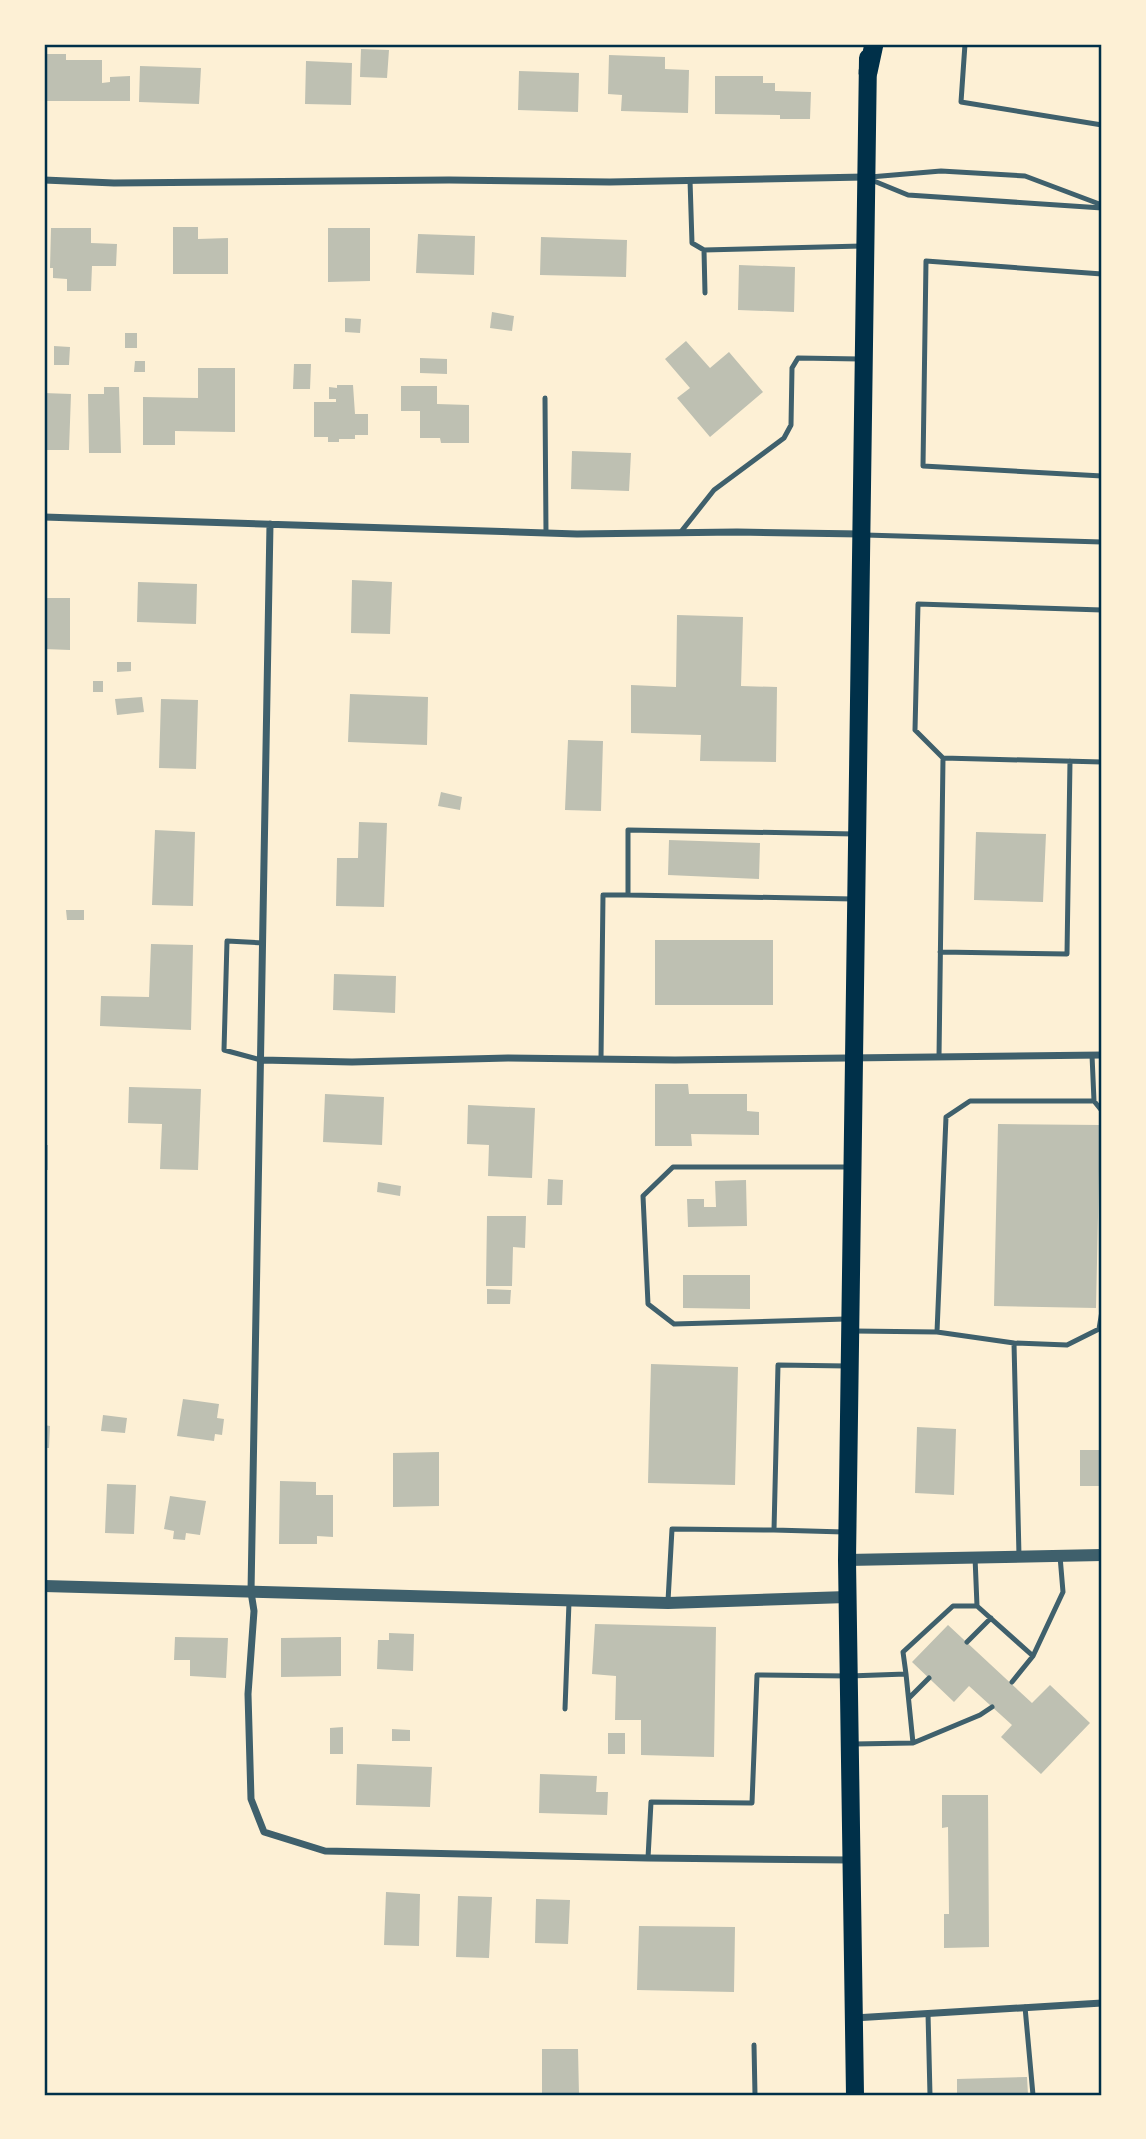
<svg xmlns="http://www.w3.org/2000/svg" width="1146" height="2139" font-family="'Open Sans',sans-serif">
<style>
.building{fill:#bec0b2}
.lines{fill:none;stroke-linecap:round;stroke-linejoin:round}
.service{stroke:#3f606c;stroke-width:5}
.minor{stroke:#3f606c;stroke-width:7}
.tertiary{stroke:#3f606c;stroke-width:12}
.primary{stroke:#003049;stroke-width:18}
.trunk{stroke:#003049;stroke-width:19}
.neatline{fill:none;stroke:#003049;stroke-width:2.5}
</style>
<rect width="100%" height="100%" fill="#fdf0d5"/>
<path class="building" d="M 361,49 L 389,50 L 387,78 L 360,77 Z
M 45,54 L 66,54 L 66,60 L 102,60 L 102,83 L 110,82 L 110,77 L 130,76 L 130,101 L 44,101 Z
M 609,55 L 665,57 L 665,69 L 689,70 L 688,113 L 621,111 L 622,95 L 608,94 Z
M 306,61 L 352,63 L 351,105 L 305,104 Z
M 140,66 L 201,68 L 199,104 L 139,102 Z
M 519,71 L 579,73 L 578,112 L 518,110 Z
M 715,76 L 763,76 L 763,83 L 775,83 L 775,91 L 811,92 L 810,119 L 780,119 L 780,115 L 715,114 Z
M 173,227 L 198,227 L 198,239 L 228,238 L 228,274 L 173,274 Z
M 51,228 L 91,228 L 91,243 L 117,244 L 116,266 L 92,266 L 91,291 L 67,291 L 67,279 L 53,278 L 53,268 L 50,268 Z
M 328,228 L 370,228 L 370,281 L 328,282 Z
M 418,234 L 475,236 L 474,275 L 416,273 Z
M 541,237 L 627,240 L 626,277 L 540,275 Z
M 739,265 L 795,267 L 794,312 L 738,310 Z
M 492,312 L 514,316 L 512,331 L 490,328 Z
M 345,318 L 361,319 L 360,333 L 345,332 Z
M 125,333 L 137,333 L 137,348 L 125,348 Z
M 686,341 L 710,368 L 729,352 L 763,392 L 710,437 L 677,398 L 690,388 L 665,359 Z
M 54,346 L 70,347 L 69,365 L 54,365 Z
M 420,358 L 447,359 L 447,374 L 420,373 Z
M 135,361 L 145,361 L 145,372 L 134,372 Z
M 294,364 L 311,364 L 310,389 L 293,389 Z
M 198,368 L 235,368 L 235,432 L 175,431 L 175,445 L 143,445 L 143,397 L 198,398 Z
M 337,385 L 353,385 L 355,414 L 368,414 L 368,435 L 355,435 L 355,439 L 339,439 L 339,442 L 328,442 L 328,437 L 314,437 L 314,402 L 336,402 L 336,399 L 329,399 L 329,387 L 337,388 Z
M 401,386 L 437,386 L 437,404 L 469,405 L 469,443 L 441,443 L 440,438 L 420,438 L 420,411 L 401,411 Z
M 104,387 L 119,387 L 121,453 L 89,453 L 88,394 L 104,394 Z
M 44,393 L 71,394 L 69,450 L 44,450 Z
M 572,451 L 631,453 L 629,491 L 571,489 Z
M 352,580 L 392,582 L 390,634 L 351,633 Z
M 138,582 L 197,584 L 196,624 L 137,622 Z
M 44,598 L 70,598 L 70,650 L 44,649 Z
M 677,615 L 743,617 L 741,686 L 777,687 L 776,762 L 700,761 L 701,735 L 631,733 L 631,685 L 676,687 Z
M 117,662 L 131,662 L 131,671 L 117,672 Z
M 93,681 L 103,681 L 103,692 L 93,692 Z
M 350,694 L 428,697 L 427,745 L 348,742 Z
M 142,697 L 144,712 L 117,715 L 115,699 Z
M 161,699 L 198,700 L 196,769 L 159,768 Z
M 568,740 L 603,741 L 601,811 L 565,810 Z
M 441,792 L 462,797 L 460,810 L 438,806 Z
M 359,822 L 387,823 L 384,907 L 336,906 L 337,858 L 358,858 Z
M 155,830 L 195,832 L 193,906 L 152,905 Z
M 976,832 L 1046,834 L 1043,902 L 974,900 Z
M 669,840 L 760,843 L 759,879 L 668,875 Z
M 66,910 L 84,910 L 84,920 L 67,920 Z
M 655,940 L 773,940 L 773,1005 L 655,1005 Z
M 151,944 L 193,945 L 191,1030 L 100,1026 L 101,996 L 149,997 Z
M 334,974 L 396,976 L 395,1013 L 333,1010 Z
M 655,1084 L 688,1084 L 689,1094 L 747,1094 L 747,1111 L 759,1112 L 759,1135 L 691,1134 L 692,1146 L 655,1146 Z
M 129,1087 L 201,1089 L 198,1170 L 160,1169 L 162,1124 L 128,1123 Z
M 325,1094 L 384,1097 L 382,1145 L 323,1142 Z
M 468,1105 L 535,1108 L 532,1178 L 488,1176 L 489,1145 L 467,1144 Z
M 998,1124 L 1100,1125 L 1096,1308 L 994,1306 Z
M 44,1145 L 48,1145 L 48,1170 L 44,1170 Z
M 548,1179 L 563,1180 L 562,1205 L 547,1205 Z
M 746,1180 L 747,1226 L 688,1227 L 687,1199 L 704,1199 L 704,1207 L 716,1207 L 715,1181 Z
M 378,1182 L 401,1186 L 400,1196 L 377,1192 Z
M 487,1216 L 526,1216 L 525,1248 L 513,1247 L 512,1286 L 486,1286 Z
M 683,1275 L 750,1275 L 750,1309 L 683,1308 Z
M 487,1289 L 511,1290 L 510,1304 L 487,1304 Z
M 651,1364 L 738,1367 L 735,1485 L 648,1483 Z
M 183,1399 L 219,1404 L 217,1418 L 224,1419 L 222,1435 L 215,1434 L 214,1441 L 177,1436 Z
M 103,1415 L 127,1418 L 125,1433 L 101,1431 Z
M 44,1425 L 50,1426 L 49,1448 L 44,1448 Z
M 917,1427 L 956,1429 L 954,1495 L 915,1493 Z
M 1080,1450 L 1102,1450 L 1102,1486 L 1080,1486 Z
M 439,1452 L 439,1506 L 393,1507 L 393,1453 Z
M 280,1481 L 316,1482 L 316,1495 L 333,1495 L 333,1537 L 317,1536 L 317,1544 L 279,1544 Z
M 107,1484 L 136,1485 L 134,1534 L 105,1533 Z
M 170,1496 L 206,1501 L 200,1535 L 186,1533 L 185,1540 L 173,1539 L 174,1531 L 164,1529 Z
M 595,1624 L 716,1627 L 714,1757 L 641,1755 L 641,1720 L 615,1720 L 616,1676 L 592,1674 Z
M 948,1625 L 1032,1703 L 1050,1685 L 1090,1723 L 1041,1774 L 1001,1737 L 1012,1725 L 969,1686 L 954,1702 L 912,1662 Z
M 389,1633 L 414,1634 L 413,1671 L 377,1669 L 378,1640 L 389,1640 Z
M 175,1637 L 228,1638 L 226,1678 L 190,1676 L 190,1660 L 174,1660 Z
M 341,1637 L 341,1676 L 281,1677 L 281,1638 Z
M 343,1727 L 343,1754 L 330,1754 L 330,1728 Z
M 392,1729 L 410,1730 L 410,1741 L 392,1741 Z
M 608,1733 L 625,1733 L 625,1754 L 608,1754 Z
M 357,1764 L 432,1767 L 430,1807 L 356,1805 Z
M 540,1774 L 597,1776 L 596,1792 L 608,1792 L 607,1815 L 539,1813 Z
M 942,1795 L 988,1795 L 989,1947 L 944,1948 L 944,1914 L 949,1914 L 948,1827 L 942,1828 Z
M 386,1892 L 420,1894 L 419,1946 L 384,1945 Z
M 458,1896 L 492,1897 L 489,1958 L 456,1957 Z
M 536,1899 L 570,1900 L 568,1944 L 535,1943 Z
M 639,1926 L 735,1927 L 734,1992 L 637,1990 Z
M 542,2049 L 578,2049 L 579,2095 L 542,2095 Z
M 1027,2077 L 1028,2095 L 957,2095 L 957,2079 Z"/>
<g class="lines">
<path class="service" d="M 965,44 L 961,102 L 1102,125
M 870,177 L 941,171 L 1025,176 L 1102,205
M 869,179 L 908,195 L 1102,208
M 690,180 L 692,243 L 704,250 L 862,246
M 704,250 L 705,293
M 1102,274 L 926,261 L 923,466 L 1102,476
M 545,398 L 546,533
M 680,533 L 714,490 L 784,438 L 791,425 L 792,368 L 798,358 L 860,359
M 865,535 L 1102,542
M 943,758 L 915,730 L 918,604 L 1102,610
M 854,899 L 628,895 L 628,830 L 855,834
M 940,952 L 1067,954 L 1070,761
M 939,1057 L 943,758 L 1102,762
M 601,1059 L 603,895 L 628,895
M 261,1060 L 224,1050 L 227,941 L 263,943
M 1094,1101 L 1102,1111
M 846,1319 L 674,1324 L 648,1304 L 643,1196 L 673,1167 L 851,1167
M 854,1331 L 937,1332 L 946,1117 L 970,1101 L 1094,1101 L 1092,1055
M 937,1332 L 1014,1343 L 1019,1556
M 1014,1343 L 1067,1345 L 1099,1329 L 1102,1311
M 844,1532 L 774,1530 L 778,1365 L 847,1366
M 975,1557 L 977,1606 L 1033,1656 L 1063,1592 L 1060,1556
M 668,1601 L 672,1529 L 774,1530
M 967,1642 L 991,1618
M 906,1674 L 903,1652 L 953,1606 L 977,1606
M 1012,1682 L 1033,1656
M 909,1698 L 929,1678
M 565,1709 L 569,1602
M 913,1743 L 980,1715 L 992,1707
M 648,1858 L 651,1802 L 752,1803 L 757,1675 L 849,1676 L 906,1674 L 913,1743 L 854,1744
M 1025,2007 L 1033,2095
M 928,2013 L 930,2095
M 754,2045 L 755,2095"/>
<path class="minor" d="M 44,180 L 114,183 L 449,180 L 610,182 L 865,177
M 44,517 L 577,534 L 737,532 L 861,534
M 270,524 L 251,1592 L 254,1611 L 248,1694 L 251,1799 L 264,1832 L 325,1851 L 648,1858 L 850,1860
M 261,1060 L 352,1062 L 508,1058 L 675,1060 L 1102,1055
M 854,2018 L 1102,2003"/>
<path class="tertiary" d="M 847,1560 L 1102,1555
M 44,1586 L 668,1603 L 847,1597"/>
<path class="primary" d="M 855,2095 L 847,1560 L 868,58"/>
<path class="trunk" d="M 868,72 L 874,44"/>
</g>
<rect width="1146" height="2139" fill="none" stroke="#fdf0d5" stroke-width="91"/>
<rect x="46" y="46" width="1054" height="2048" class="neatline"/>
</svg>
